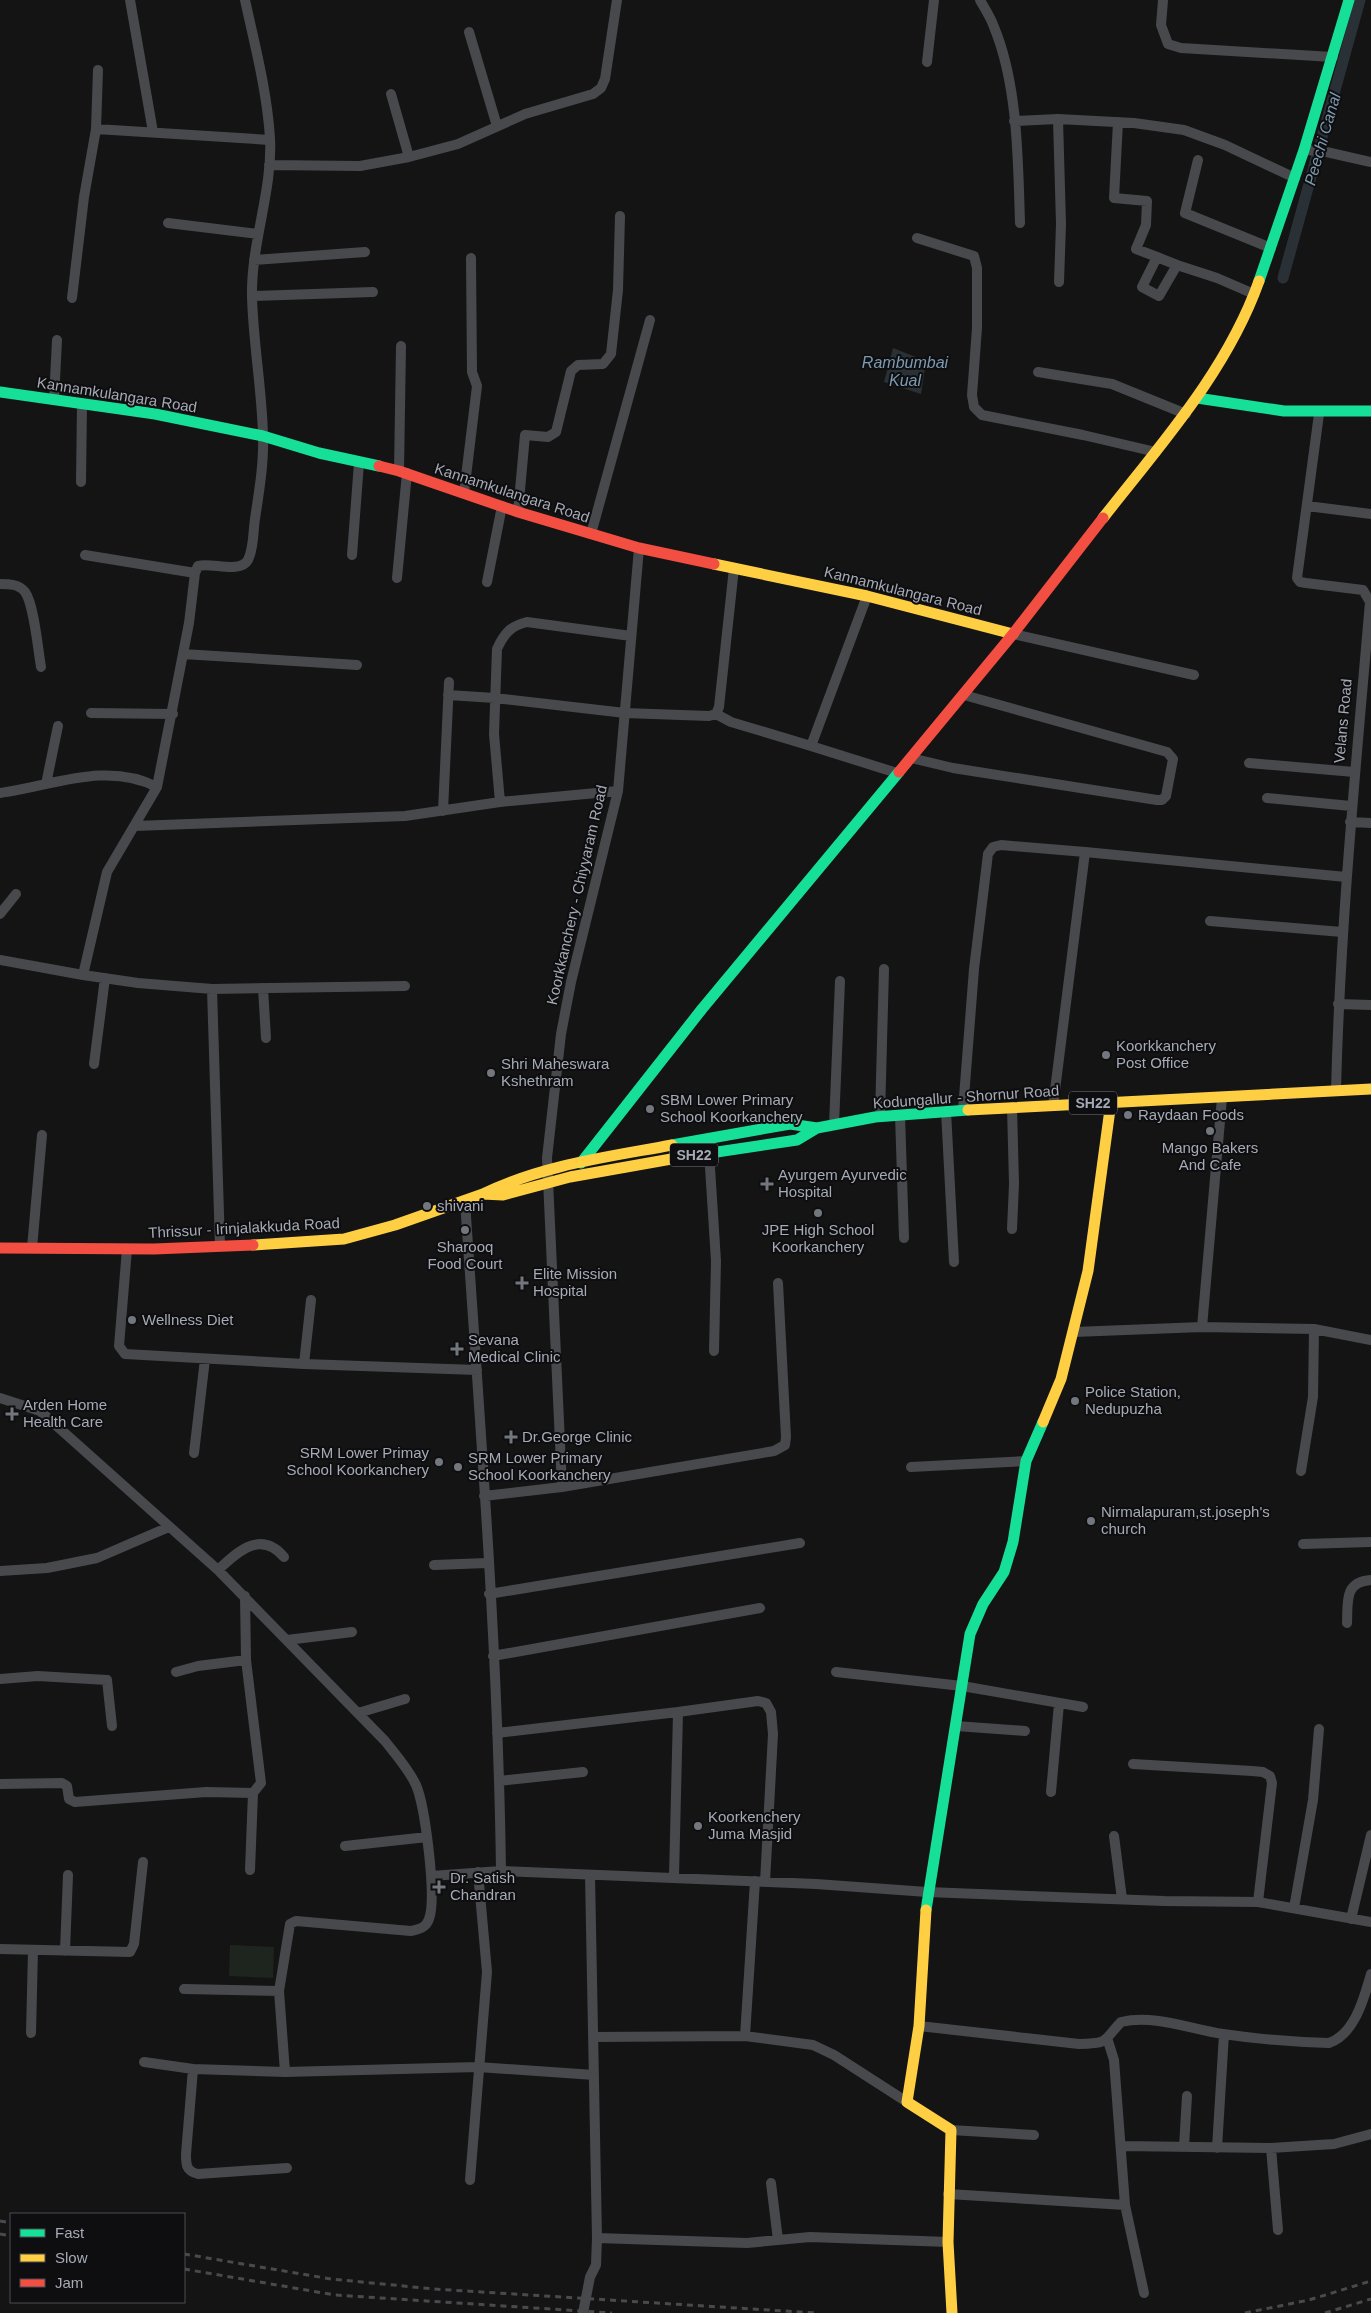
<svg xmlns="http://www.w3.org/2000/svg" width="1371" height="2313" font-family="Arial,sans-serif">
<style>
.green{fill:#1e241e}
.water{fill:#293137}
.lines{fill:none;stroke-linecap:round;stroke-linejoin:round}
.canal{stroke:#293137;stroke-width:11}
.street{stroke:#48494d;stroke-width:10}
.fast{stroke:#16e098;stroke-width:11}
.slow{stroke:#ffcf43;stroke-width:11}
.jam{stroke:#f24e42;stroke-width:11}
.rail{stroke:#494a4d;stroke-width:3;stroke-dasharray:6 5;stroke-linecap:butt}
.poi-dot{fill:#72767d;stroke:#0e0e10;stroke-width:2}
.labels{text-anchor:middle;stroke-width:4;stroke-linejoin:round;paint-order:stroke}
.shield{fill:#0e0e10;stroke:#787b84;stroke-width:1}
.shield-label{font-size:14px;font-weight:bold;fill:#a5aab5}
.street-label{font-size:15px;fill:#a5aab5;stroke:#0e0e10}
.poi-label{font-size:15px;fill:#a5aab5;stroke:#0e0e10;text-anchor:start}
.water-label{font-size:16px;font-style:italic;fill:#7c9ab0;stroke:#0e0e10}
</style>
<rect width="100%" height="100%" fill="#141414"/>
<path class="green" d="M 230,1945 L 274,1947 L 273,1978 L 229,1976 Z"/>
<path class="water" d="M 893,348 L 926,361 L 921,394 L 884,382 Z"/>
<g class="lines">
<path class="canal" d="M 1283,278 L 1360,0"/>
<path class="street" d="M 130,0 L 153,132
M 980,0 C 985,9 991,18 994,27 C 1018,85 1018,160 1020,223
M 1163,0 L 1161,25 L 1168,44 L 1181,48 L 1333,57
M 469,32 L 497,126
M 927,62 L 934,0
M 98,70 L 96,129 L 270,140
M 391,94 L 409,157
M 1058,119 L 1061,224 L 1059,282
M 1014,121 L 1058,119 L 1134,123 L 1184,130 L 1225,145 L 1295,178
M 1118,122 L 1114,198 L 1147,201 L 1146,225 L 1136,249 L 1157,257 L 1142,287 L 1159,296 L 1177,265 L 1217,278 L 1254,294
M 1304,150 L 1322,151 L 1371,162
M 1198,160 L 1185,213 L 1271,248
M 269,165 L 360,166 L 409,157 L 458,144 L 525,114 L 593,94 L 601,88 L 605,79 L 617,0
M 168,223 L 258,234
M 917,238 L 974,256 L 977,268 L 977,328 L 972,395 L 974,407 L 982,415 L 1083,435 L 1156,452
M 1157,257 L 1177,265
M 254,260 L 365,252
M 252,296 L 373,292
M 72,298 L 84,197 L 96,129
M 1038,372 L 1112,384 L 1186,414
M 54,400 L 57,340
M 1319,414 L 1297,578 L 1300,582 L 1306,583 L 1363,590 L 1370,602 C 1356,765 1340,927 1336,1091
M 399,471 L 401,346
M 81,482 L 82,404
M 464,493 L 477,386 L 472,372 L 471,258
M 1307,506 L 1371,514
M 518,512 L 525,435 L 548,437 L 556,432 L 571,371 L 578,365 L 603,364 L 611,354 L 618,290 L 620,216
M 591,534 L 650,320
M 85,555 L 195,573
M 352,555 L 359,463
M 397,578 L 407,473
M 487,582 L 502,506
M 0,584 C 9,584 19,584 25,592 C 34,604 38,650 41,667
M 867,596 L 811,746 L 897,773
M 1013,634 L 1194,675
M 183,654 L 357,665
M 448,695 L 495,698 L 625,713 L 709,716 L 716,714 L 719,707 L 734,568
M 91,713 L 173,714
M 716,714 L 731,722 L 811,746
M 911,758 L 953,768 L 1157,800 L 1162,800 L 1166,796 L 1173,759 L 1167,752 L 964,695
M 1249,763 L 1354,772
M 46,784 L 58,726
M 0,793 C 52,786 107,761 157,787
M 1267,798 L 1351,806
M 500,802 L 494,734 L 497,649 C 504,634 510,626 527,622 L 631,636
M 443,811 L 449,682
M 1350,822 L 1371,823
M 135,826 L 405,816 L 500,802 L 618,791
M 0,914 L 16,894
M 1210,921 L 1342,932
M 0,960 L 83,975
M 263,988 L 266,1038
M 212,989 L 405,986
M 1338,1004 L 1371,1005
M 94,1064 L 105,978
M 1053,1106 L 1085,852 L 1346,877
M 1012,1107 L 1014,1184 L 1012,1229
M 963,1110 L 974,969 L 988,854 L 993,847 L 1001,845 L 1085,852
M 946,1111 L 954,1262
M 900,1115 L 904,1238
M 880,1116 L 884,969
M 834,1125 L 840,981
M 709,1152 L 716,1261 L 714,1351
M 220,1246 L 212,989 L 138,983 L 83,975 L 107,872 L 157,787 L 189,623 L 195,573 L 198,566 C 211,562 240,574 248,560 C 254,548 253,531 255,519 C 259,492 264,463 263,436 C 262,389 253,342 252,296 C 251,243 273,189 270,138 C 267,91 255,46 245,0
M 32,1248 L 42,1135
M 127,1249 L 119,1346 L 125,1354 L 304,1364 L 477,1370
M 1202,1327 L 1314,1329 L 1371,1340
M 1074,1332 L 1202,1327 L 1222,1098
M 304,1364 L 311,1300
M 0,1398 L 40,1411 L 218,1570 L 385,1741 C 396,1755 408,1768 416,1785 C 425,1806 437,1898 429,1919 C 426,1928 419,1929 411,1931 L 296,1921 L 290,1924 L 279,1991 L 285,2072 L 193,2069 L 186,2154 C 186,2165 186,2171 198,2174 L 287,2168
M 194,1453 L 205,1359
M 911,1467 L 1026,1461
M 1301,1471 L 1313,1397 L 1314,1329
M 562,1487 L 774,1451 L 785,1445 L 786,1437 L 778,1283
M 484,1496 L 562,1487 L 547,1158 L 561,1034 L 571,982 L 618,791 L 639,548
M 1303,1544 L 1371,1542
M 434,1565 L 487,1563
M 218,1570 C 238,1551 261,1530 284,1557
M 0,1571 L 47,1568 L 97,1558 L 169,1527
M 489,1594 L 800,1543
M 245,1596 L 246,1660 L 261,1783 L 253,1793
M 1347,1623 C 1348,1601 1344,1582 1371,1580
M 287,1640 L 352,1632
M 493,1656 L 760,1608
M 176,1672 L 198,1666 L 246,1660
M 836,1672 L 962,1686 L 1083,1707
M 0,1679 L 38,1676 L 107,1680 L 112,1726
M 358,1713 L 405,1699
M 956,1726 L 1025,1731
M 497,1733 L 678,1712
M 1133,1764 L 1252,1771 L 1263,1772 L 1270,1776 L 1272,1783 L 1258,1902
M 499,1781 L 583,1772
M 0,1784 L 62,1783 L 67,1786 L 69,1799 L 75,1802 L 206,1792 L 253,1793 L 250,1870
M 1051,1792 L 1059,1704
M 1114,1836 L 1122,1899
M 345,1846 L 427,1837
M 501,1871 L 816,1884 L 927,1892 L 1164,1901 L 1258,1902 L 1371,1922
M 431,1876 L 501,1871 C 498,1647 480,1424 465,1201
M 674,1877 L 678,1712 L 758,1701 L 766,1703 L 771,1712 L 773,1734 L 765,1882
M 1294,1908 L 1313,1800 L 1319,1729
M 1351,1919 L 1371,1835
M 0,1949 L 130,1952 L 134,1944 L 143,1862
M 65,1951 L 68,1875
M 184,1989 L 279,1991
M 919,2026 L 1079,2044 C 1110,2043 1102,2042 1121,2022 C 1154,2014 1190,2029 1223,2034 C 1257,2039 1294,2042 1329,2043 C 1355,2034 1364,1998 1371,1974
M 31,2033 L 33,1950
M 745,2036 L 755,1881
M 593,2037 L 745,2036 L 813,2045 L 834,2055 L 907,2102
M 1108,2041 L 1114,2060 L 1125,2205 L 1144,2293
M 144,2062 L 193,2069
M 285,2072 L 478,2067 L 594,2075
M 951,2130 L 1034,2135
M 1121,2146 L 1271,2148 L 1334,2144 L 1371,2134
M 1184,2147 L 1187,2096
M 1217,2148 L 1224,2034
M 1271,2148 L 1278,2230
M 470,2180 L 487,1972 L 478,1872
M 771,2183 L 778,2240
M 948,2194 L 1125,2205
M 597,2238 L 747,2243 L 810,2237 L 948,2242
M 583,2313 L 590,2277 L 596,2265 L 597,2238 L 590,1875"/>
<path class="fast" d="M 1259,281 L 1304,150 L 1349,0
M 0,392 L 155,414 L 263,436 L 319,453 L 379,466
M 1197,398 L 1284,411 L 1371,411
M 672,1145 L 790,1124 L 817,1128
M 677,1158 L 797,1140 L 817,1128 L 875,1117 L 968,1110
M 581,1163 L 702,1009 L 899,772
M 926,1910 L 970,1634 L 983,1604 L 1004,1572 L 1013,1542 L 1026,1461 L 1043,1422"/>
<path class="slow" d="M 1103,518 C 1161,444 1227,371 1259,281
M 714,564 L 867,596 L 1013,634
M 968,1110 L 1371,1089
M 483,1194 C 542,1165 608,1157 672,1145
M 253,1245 L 344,1239 L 395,1225 L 483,1194 L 503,1195 L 570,1177 L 677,1158
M 1043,1422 L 1061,1379 L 1088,1271 L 1111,1102
M 926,1910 L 919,2026 L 907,2102 L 951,2130 L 948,2242 L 952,2313"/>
<path class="jam" d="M 379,466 L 399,471 L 518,512 L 639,548 L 714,564
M 899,772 L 1013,634 L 1103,518
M 0,1248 L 154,1249 L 253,1245"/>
<path class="rail" d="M 0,2221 L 11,2223
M 0,2234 L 11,2236
M 184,2254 L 331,2279 L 434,2289 L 816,2313
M 184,2269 L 335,2295 L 612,2313
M 1245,2313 L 1309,2300 L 1371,2281
M 1325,2313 L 1371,2299"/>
</g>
<g class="poi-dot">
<circle cx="1106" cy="1055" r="5"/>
<circle cx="491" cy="1073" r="5"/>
<circle cx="650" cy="1109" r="5"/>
<circle cx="1128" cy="1115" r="5"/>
<circle cx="1210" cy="1131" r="5"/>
<path d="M764.5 1176.5h5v5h5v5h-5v5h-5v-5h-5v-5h5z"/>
<circle cx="427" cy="1206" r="5"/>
<circle cx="818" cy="1213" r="5"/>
<circle cx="465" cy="1230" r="5"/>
<path d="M519.5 1275.5h5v5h5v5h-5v5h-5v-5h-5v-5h5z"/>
<circle cx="132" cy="1320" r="5"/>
<path d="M454.5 1341.5h5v5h5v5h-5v5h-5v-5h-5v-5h5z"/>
<circle cx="1075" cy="1401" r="5"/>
<path d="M9.5 1406.5h5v5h5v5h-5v5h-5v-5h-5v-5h5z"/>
<path d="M508.5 1429.5h5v5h5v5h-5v5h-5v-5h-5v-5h5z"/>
<circle cx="439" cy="1462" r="5"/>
<circle cx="458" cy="1467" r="5"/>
<circle cx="1091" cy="1521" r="5"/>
<circle cx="698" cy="1826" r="5"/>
<path d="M436.5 1879.5h5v5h5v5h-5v5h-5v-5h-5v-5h5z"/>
</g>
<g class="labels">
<g class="shield">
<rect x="1069" y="1091.5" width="48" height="23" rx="4"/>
<rect x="670" y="1143.5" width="48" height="23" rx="4"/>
</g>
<g class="shield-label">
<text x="1093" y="1108">SH22</text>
<text x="694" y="1160">SH22</text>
</g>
<g class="street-label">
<text transform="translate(117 395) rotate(9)" y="5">Kannamkulangara Road</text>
<text transform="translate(512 493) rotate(18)" y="5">Kannamkulangara Road</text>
<text transform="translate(903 591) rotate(14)" y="5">Kannamkulangara Road</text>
<text transform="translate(1343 721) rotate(-85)" y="5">Velans Road</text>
<text transform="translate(577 895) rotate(-77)" y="5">Koorkkanchery - Chiyyaram Road</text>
<text transform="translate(966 1097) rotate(-4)" y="5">Kodungallur - Shornur Road</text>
<text transform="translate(244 1228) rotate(-3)" y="5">Thrissur - Irinjalakkuda Road</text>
</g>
<g class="poi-label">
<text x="1116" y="1051">Koorkkanchery<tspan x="1116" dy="17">Post Office</tspan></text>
<text x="501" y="1069">Shri Maheswara<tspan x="501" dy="17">Kshethram</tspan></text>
<text x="660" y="1105">SBM Lower Primary<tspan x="660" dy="17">School Koorkanchery</tspan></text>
<text x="1138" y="1120">Raydaan Foods</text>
<text x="1210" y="1153" text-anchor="middle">Mango Bakers<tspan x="1210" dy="17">And Cafe</tspan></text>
<text x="778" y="1180">Ayurgem Ayurvedic<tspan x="778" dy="17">Hospital</tspan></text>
<text x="437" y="1211">shivani</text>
<text x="818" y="1235" text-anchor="middle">JPE High School<tspan x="818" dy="17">Koorkanchery</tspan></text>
<text x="465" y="1252" text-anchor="middle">Sharooq<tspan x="465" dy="17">Food Court</tspan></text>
<text x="533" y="1279">Elite Mission<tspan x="533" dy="17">Hospital</tspan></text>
<text x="142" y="1325">Wellness Diet</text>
<text x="468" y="1345">Sevana<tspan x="468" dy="17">Medical Clinic</tspan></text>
<text x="1085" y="1397">Police Station,<tspan x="1085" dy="17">Nedupuzha</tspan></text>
<text x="23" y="1410">Arden Home<tspan x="23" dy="17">Health Care</tspan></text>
<text x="522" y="1442">Dr.George Clinic</text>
<text x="429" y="1458" text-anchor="end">SRM Lower Primay<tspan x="429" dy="17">School Koorkanchery</tspan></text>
<text x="468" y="1463">SRM Lower Primary<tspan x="468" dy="17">School Koorkanchery</tspan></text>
<text x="1101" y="1517">Nirmalapuram,st.joseph's<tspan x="1101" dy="17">church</tspan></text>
<text x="708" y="1822">Koorkenchery<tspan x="708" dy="17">Juma Masjid</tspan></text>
<text x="450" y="1883">Dr. Satish<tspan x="450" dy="17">Chandran</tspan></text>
</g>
<g class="water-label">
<text transform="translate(1322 139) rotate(-74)" y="6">Peechi Canal</text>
<text x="905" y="368">Rambumbai<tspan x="905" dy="18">Kual</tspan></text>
</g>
</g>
<rect x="10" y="2213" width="175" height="90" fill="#0e0e10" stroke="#4a4c52"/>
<rect x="20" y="2229" width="25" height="8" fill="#16e098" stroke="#4a4c52"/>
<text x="55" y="2238" font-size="15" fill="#a5aab5">Fast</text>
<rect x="20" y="2254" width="25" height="8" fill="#ffcf43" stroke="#4a4c52"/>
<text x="55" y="2263" font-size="15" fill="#a5aab5">Slow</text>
<rect x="20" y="2279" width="25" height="8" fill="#f24e42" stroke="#4a4c52"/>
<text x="55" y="2288" font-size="15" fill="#a5aab5">Jam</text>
</svg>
